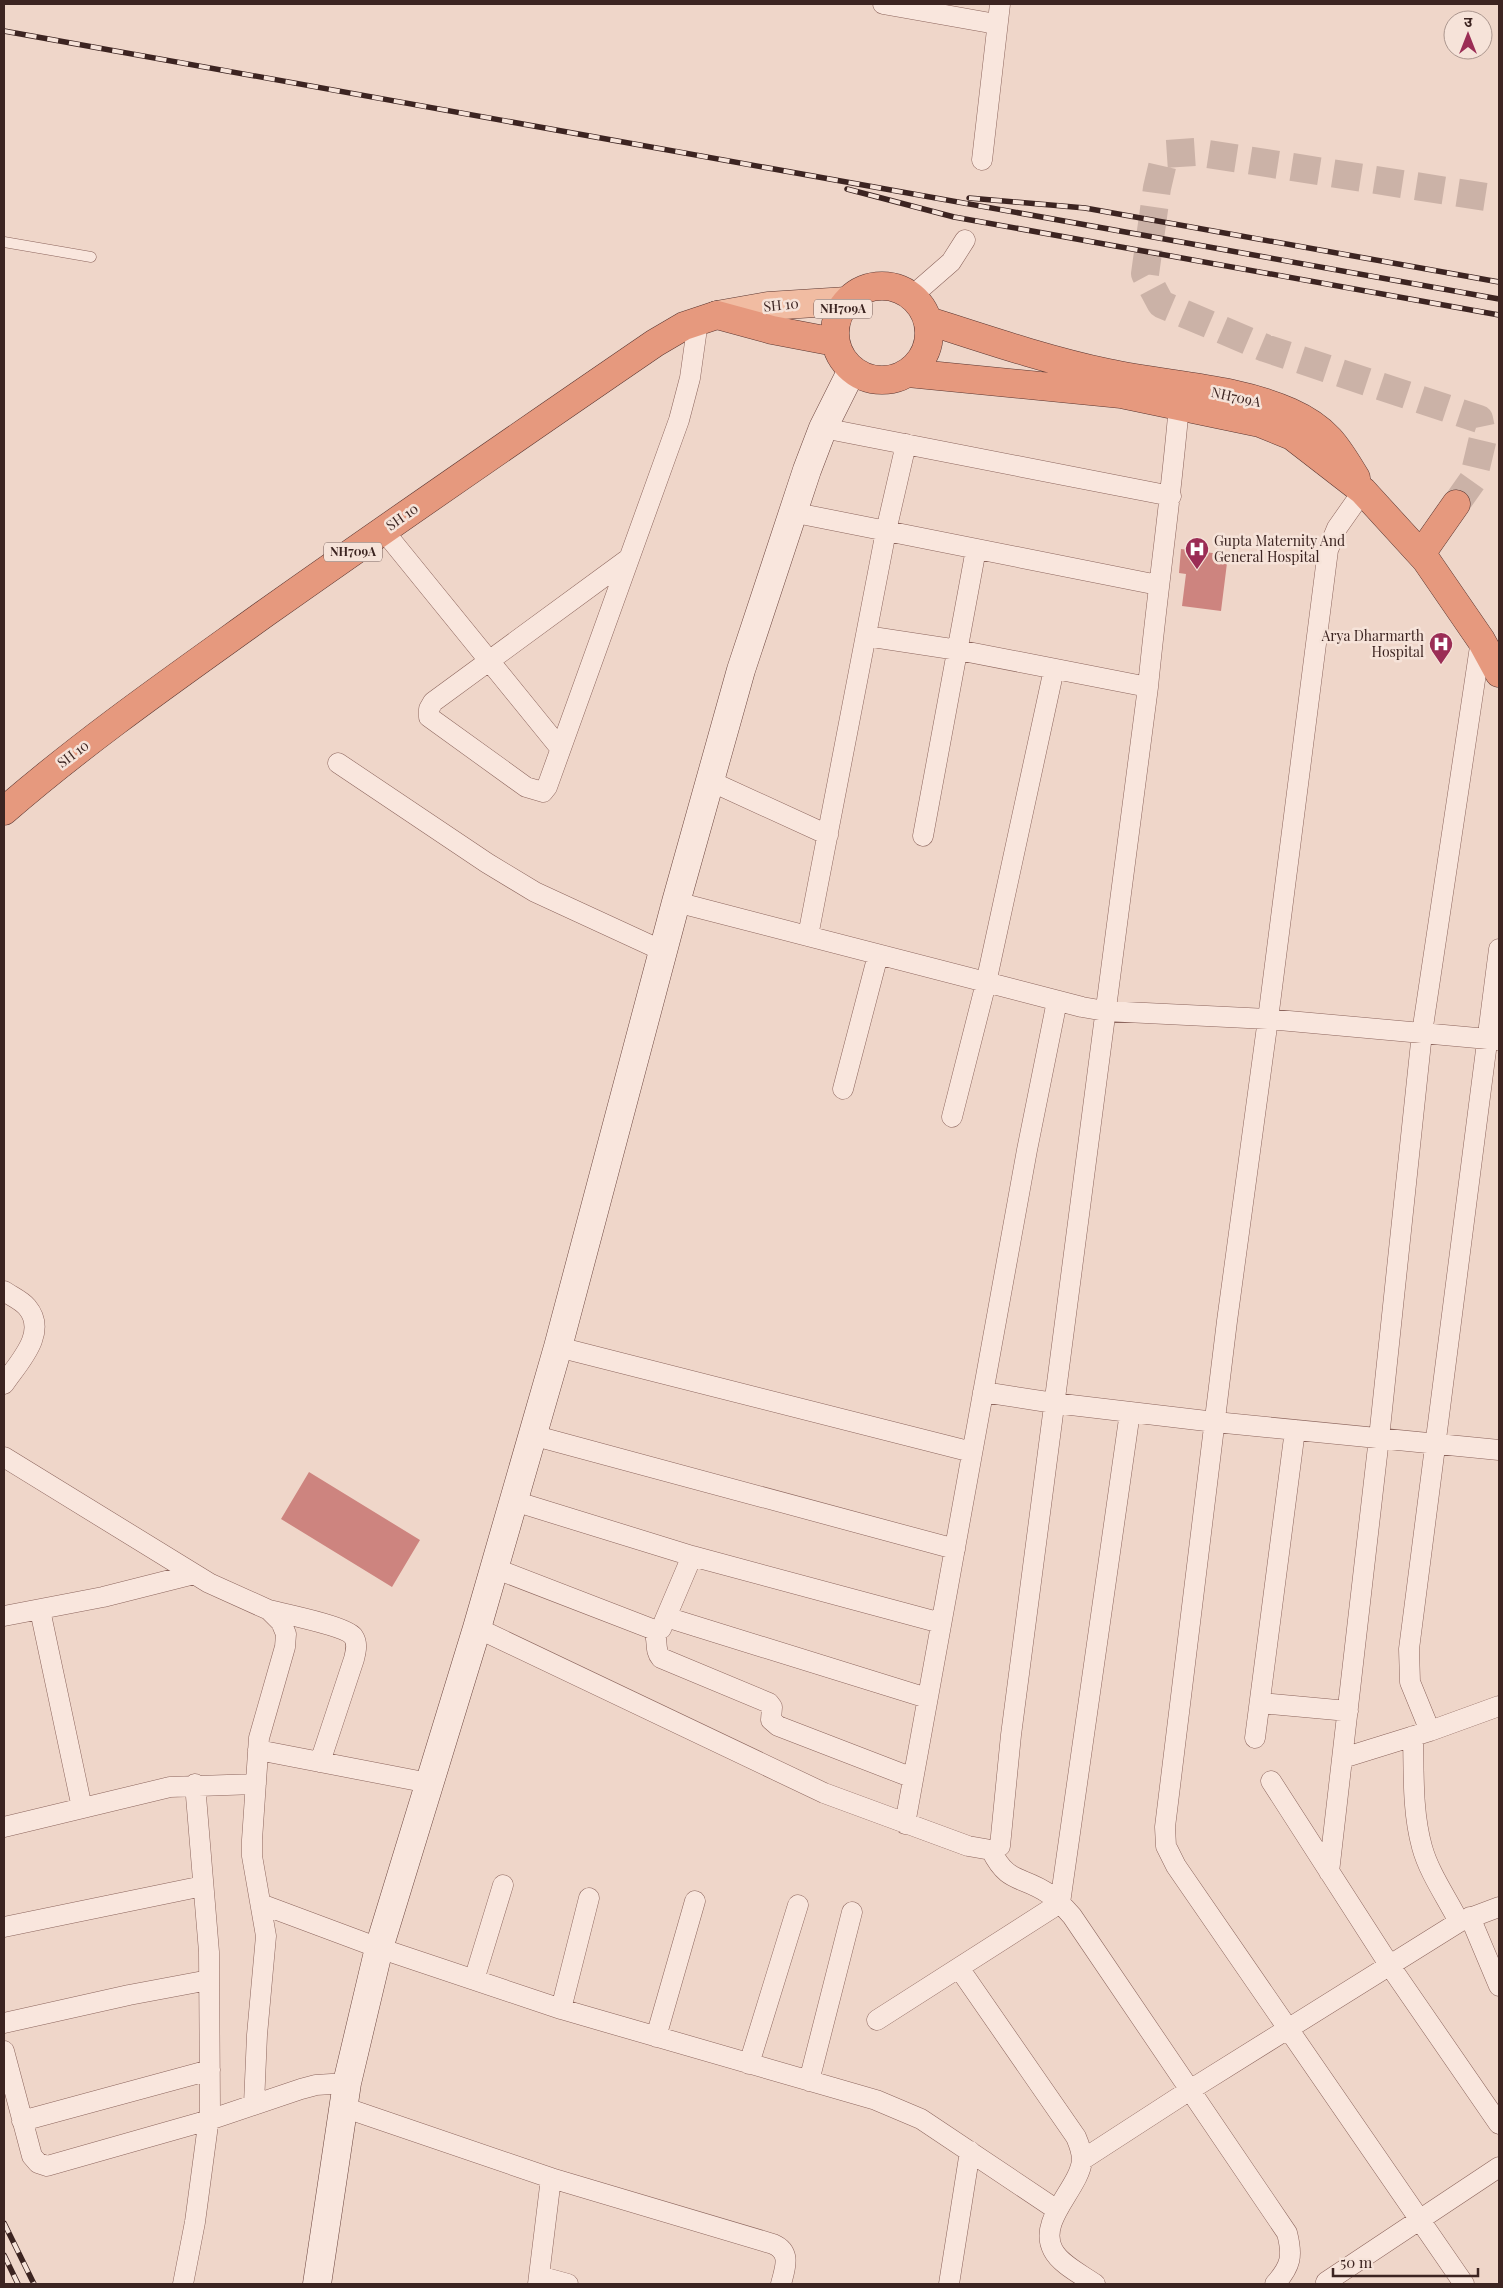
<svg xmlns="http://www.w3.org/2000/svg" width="1503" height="2288" font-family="'Playfair Display','Noto Sans Devanagari',serif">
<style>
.building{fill:#cd847f}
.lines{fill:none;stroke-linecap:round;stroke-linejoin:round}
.trunk-tunnel{stroke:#cbb2a7;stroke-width:28;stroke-dasharray:28 14;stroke-linecap:butt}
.service-casing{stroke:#8c655d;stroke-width:11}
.minor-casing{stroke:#8c655d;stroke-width:21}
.secondary-casing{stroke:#6e4740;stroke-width:29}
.primary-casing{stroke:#5a3631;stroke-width:29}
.trunk-casing{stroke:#5a3631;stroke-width:29}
.service{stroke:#f9e6dd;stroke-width:10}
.minor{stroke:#f9e6dd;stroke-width:20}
.secondary{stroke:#f9e6dd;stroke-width:28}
.primary{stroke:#f1bca2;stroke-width:28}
.trunk{stroke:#e6997e;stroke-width:28}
.rail-casing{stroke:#3c2421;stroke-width:5.5}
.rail{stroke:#f6e3d9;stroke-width:4;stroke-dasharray:11;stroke-linecap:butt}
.labels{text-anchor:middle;stroke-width:5;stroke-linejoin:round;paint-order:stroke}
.shield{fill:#f6e3d9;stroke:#745d58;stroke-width:1}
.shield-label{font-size:12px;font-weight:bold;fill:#3c2421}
.street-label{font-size:14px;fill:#3c2421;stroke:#f6e3d9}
.poi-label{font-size:14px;fill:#3c2421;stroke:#f6e3d9;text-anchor:start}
</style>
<rect width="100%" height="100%" fill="#efd6c9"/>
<path class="building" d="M 1181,549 L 1228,555 L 1221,611 L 1182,606 L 1186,574 L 1179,573 Z
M 309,1472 L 420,1540 L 392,1587 L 281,1519 Z"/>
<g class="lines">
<path class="trunk-tunnel" d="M 1456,504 L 1473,480 L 1483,438 L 1479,419 L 1265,348 L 1161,304 L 1145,274 L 1157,188 L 1165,154 L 1195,152 L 1499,199"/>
<g class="service-casing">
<path id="service" d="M 4,242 L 91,257"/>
</g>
<g class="minor-casing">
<path id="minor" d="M 883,4 L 996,24
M 982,160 L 1000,4
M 912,296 L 951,262 L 965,240
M 823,428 L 1171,496
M 1363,491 L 1337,528 L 1328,550 L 1268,1019 L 1227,1321 L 1165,1827 L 1166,1846 L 1176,1866 L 1464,2284
M 791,512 L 1158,585
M 383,530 L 560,748
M 628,559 L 433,702 L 429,709 L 429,717 L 526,787 L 543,792 L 547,787 L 679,420 L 690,378 L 698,321
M 866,636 L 958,650 L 1148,687
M 338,763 L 487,863 L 535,892 L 663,951
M 710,781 L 828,835
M 923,836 L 976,549
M 676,902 L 1082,1007 L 1105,1011 L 1268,1019 L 1499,1040
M 808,936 L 886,531 L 906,444
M 843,1089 L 878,955
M 952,1117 L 986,983 L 1054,669
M 4,1291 C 11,1296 21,1300 27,1307 C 49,1333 18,1363 4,1384
M 558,1347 L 972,1452
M 983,1392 L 1054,1403 L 1215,1422 L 1499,1450
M 532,1435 L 955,1549
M 4,1457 L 209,1583 L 269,1610 L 281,1622 L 286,1634 L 285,1647 L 259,1738 L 252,1840 L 252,1856 L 266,1936 L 257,2035 L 254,2104
M 514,1501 L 692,1556 L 941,1623
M 494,1568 L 652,1629 C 660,1638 653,1649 661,1658 L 769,1703 L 772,1707 L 771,1720 L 778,1726 L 913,1778
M 40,1610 L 82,1808
M 269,1610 C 285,1614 345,1626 353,1636 C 358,1643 356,1651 354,1659 L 320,1762
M 4,1616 L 103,1597 L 194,1574
M 666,1617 L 927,1698
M 477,1628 L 824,1793 L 968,1846 L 991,1850 L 1000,1846 L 1011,1735 L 1148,687 C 1157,593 1171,500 1179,405
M 661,1629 L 692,1556
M 1260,1703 L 1348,1711
M 1430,1731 L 1410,1682 L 1409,1649 L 1499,949
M 1413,1736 C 1414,1772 1412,1811 1422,1847 C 1429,1873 1447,1898 1459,1922
M 1255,1738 L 1295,1430
M 258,1750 L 429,1783
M 1343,1758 L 1430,1731 L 1499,1706
M 1271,1781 L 1390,1966 L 1499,2124
M 905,1824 L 1027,1150 L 1057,1001
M 4,1827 L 170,1787 L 256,1784
M 991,1850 C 1008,1885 1022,1875 1049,1894 C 1058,1900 1065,1908 1072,1916 L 1287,2233 C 1293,2256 1291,2266 1275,2284
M 1329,1872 L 1379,1438 L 1422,1033 L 1481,640
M 261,1904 L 379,1948 L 561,2009 L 876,2100 L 921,2119 L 1057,2210
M 1470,1917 L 1499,1986
M 4,1927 L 203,1886
M 959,1968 L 1076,2137 C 1079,2144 1082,2152 1082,2160 C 1080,2188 1037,2220 1053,2250 C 1060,2264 1082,2275 1095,2284
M 474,1980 L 503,1885
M 561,2009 L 589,1898
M 877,2020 L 1060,1903 L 1130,1412
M 4,2023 L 129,1995 L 209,1980
M 656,2037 L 695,1901
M 4,2051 L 32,2156 L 38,2163 L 47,2166 L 209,2120 L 301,2089 L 316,2085 L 347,2083
M 749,2064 L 798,1905
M 809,2081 L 852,1912
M 343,2107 L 551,2178 L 773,2244 C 792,2252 785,2268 781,2284
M 22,2121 L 210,2070
M 1082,2160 L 1190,2090 L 1459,1922 L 1499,1907
M 539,2276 L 568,2284
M 1326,2282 L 1499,2167
M 183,2284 L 195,2222 L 210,2110 L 209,1952 L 195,1784
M 538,2284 L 551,2178
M 949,2284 L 970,2151"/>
</g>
<g class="secondary-casing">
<path id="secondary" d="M 317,2284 L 347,2083 L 379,1948 L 477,1628 L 558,1347 L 676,902 L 741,670 L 807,470 L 823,428 L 852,370"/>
</g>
<g class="primary-casing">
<path id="primary" d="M 717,315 L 768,306 L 847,301"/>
</g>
<g class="trunk-casing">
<path id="trunk" d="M835 333a47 47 0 1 1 94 0a47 47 0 1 1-94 0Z
M 929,321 C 988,340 1047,360 1108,373 C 1168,386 1234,387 1290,412 C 1326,428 1337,446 1356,478
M 908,373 L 1121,394 L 1260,423 L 1292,436 L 1363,491 L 1426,560 L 1481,640 L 1499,673
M 1421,554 L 1456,504
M 4,811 C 87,739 178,676 267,612 C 396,521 525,432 655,343 L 684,326 L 717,315 L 772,330 L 835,342"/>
</g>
<use href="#service" class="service"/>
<use href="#minor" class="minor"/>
<use href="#secondary" class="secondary"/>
<use href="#primary" class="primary"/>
<use href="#trunk" class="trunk"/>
<g class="rail-casing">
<path id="rail" d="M 4,31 L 1499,299
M 847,189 L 954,217 L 1499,315
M 969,198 L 1085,208 L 1499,282
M 4,2223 L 34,2284
M 4,2255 L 18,2284"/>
</g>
<use href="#rail" class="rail"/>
</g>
<defs>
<g id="hospital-pin" transform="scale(1.25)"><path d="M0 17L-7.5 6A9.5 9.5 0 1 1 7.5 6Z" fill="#9b2d55" stroke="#f6e3d9"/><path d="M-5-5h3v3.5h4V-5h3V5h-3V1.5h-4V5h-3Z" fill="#fff"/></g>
</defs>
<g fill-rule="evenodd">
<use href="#hospital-pin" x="1197" y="549"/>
<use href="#hospital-pin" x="1441" y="644"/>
</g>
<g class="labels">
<g class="shield">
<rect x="814" y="299.5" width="58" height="19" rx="4"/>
<rect x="324" y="542.5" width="58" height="19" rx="4"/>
</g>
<g class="shield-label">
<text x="843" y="313">NH709A</text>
<text x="353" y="556">NH709A</text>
</g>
<g class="street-label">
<text transform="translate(781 305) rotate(-6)" y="5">SH 10</text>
<text transform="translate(1236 397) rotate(12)" y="5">NH709A</text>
<text transform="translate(402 517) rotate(-35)" y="5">SH 10</text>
<text transform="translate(73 754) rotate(-37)" y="5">SH 10</text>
</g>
<g class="poi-label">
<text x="1214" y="546">Gupta Maternity And<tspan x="1214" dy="16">General Hospital</tspan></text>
<text x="1424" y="641" text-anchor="end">Arya Dharmarth<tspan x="1424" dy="16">Hospital</tspan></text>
</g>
</g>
<rect width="1503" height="2288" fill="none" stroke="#3c2421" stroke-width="10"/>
<g transform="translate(1468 35)"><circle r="24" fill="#f6e3d9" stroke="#ac978f"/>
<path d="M0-4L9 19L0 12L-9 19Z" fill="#9b2d55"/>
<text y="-8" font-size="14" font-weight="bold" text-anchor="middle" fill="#3c2421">उ</text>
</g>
<path d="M1333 2268v8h145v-8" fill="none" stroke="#3c2421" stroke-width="2.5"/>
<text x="1340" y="2268" font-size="15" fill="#3c2421" stroke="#f6e3d9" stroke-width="4" paint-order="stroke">50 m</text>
</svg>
